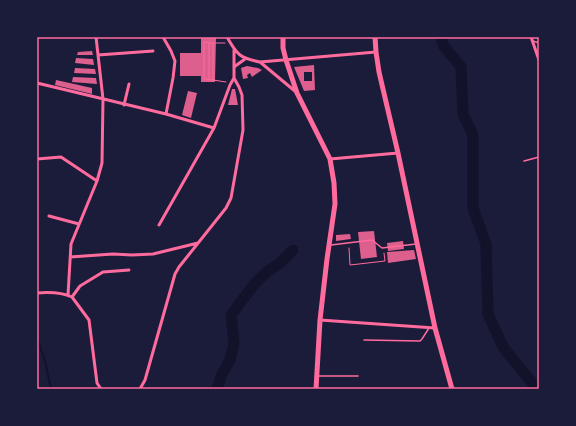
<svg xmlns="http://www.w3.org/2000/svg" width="576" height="426" font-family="Manrope,sans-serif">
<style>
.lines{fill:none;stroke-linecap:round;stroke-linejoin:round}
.stream{stroke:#12122b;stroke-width:2}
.river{stroke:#12122b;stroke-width:11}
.building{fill:#dd5f8e;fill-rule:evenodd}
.path{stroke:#ff6b9d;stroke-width:1}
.service{stroke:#ff6b9d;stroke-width:1.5}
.minor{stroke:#ff6b9d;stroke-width:3}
.primary{stroke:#ff6b9d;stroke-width:5}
.neatline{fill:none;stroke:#ff6b9d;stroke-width:1.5}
</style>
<rect width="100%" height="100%" fill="#1b1b3a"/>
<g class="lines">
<path class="stream" d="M 37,338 L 45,361 L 51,389"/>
<path class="river" d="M 441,37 L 443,45 L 461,67 L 463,114 L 473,135 L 473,208 L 486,244 L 488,314 L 503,347 L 537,389
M 217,389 L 222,374 L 230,360 L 234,343 L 231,315 L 255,283 L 268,271 L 279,264 L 293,250"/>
</g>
<path class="building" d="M 201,38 L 216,38 L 215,82 L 201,82 L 201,76 L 180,76 L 180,53 L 201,53 Z
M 92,51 L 93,55 L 77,55 L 78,52 Z
M 76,58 L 93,59 L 94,65 L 75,63 Z
M 314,65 L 315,90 L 304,91 L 294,67 ZM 304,72 L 312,72 L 312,81 L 304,81 Z
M 247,66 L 258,68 L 262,70 L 252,77 L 250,73 L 247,75 L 248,78 L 243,79 L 241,68 Z
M 75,68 L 95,69 L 96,74 L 74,73 Z
M 73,77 L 96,78 L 97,84 L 72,82 Z
M 56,80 L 92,88 L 92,94 L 55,85 Z
M 232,89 L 235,89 L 238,105 L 228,105 Z
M 188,91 L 197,93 L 191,118 L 182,115 Z
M 374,231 L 377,257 L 361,259 L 358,232 Z
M 350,234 L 351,239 L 336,241 L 336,235 Z
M 403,241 L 404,249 L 388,251 L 387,243 Z
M 414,250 L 416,259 L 388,263 L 387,252 Z"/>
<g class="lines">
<path class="path" d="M 212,43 L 204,42 L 204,79 L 213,80
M 225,43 L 213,43 L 213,80 L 226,82
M 209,80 L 209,43
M 349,248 L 350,265 L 385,261 L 384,253"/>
<path class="service" d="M 533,41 L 539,43
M 524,161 L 539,157
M 331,245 L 372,240 L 382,248 L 416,244
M 364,340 L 420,341 L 422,339 L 429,328
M 319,376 L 358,376"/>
<path class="minor" d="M 163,37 L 171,51 L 175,61 L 173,78 L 166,114
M 227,37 C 237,55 240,58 260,62 L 376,52
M 531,37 L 539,60
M 98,55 L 153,51
M 260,62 L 296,92
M 234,67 L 245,59
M 37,83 L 166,114 L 214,128
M 124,105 L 129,84
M 37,159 L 61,157 L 97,181
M 330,159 L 398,153
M 49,216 L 79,224
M 159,225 L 214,128 L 230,85 L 234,78
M 70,257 L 113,254 L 132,255 L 153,254 L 198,243
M 37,293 C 49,292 61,292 72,297 L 89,320 L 97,383 L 101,389
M 68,295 L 71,244 L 97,181 L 102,163 L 103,99 L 96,37
M 72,297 L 80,286 L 103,272 L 129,270
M 320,320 L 435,328
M 140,389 L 145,380 L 175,274 L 179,267 L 226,208 L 231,198 L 243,130 L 242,95 L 239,87 L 234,78 L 234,50"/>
<path class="primary" d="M 283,37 L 283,48 L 286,60 L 297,93 L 330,159 L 334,183 L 335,204 L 327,259 L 320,320 L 316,389
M 375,37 L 376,52 L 379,72 L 398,153 L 435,328 L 452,389"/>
</g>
<rect width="576" height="426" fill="none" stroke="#1b1b3a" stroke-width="76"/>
<rect x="38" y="38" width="500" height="350" class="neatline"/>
</svg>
